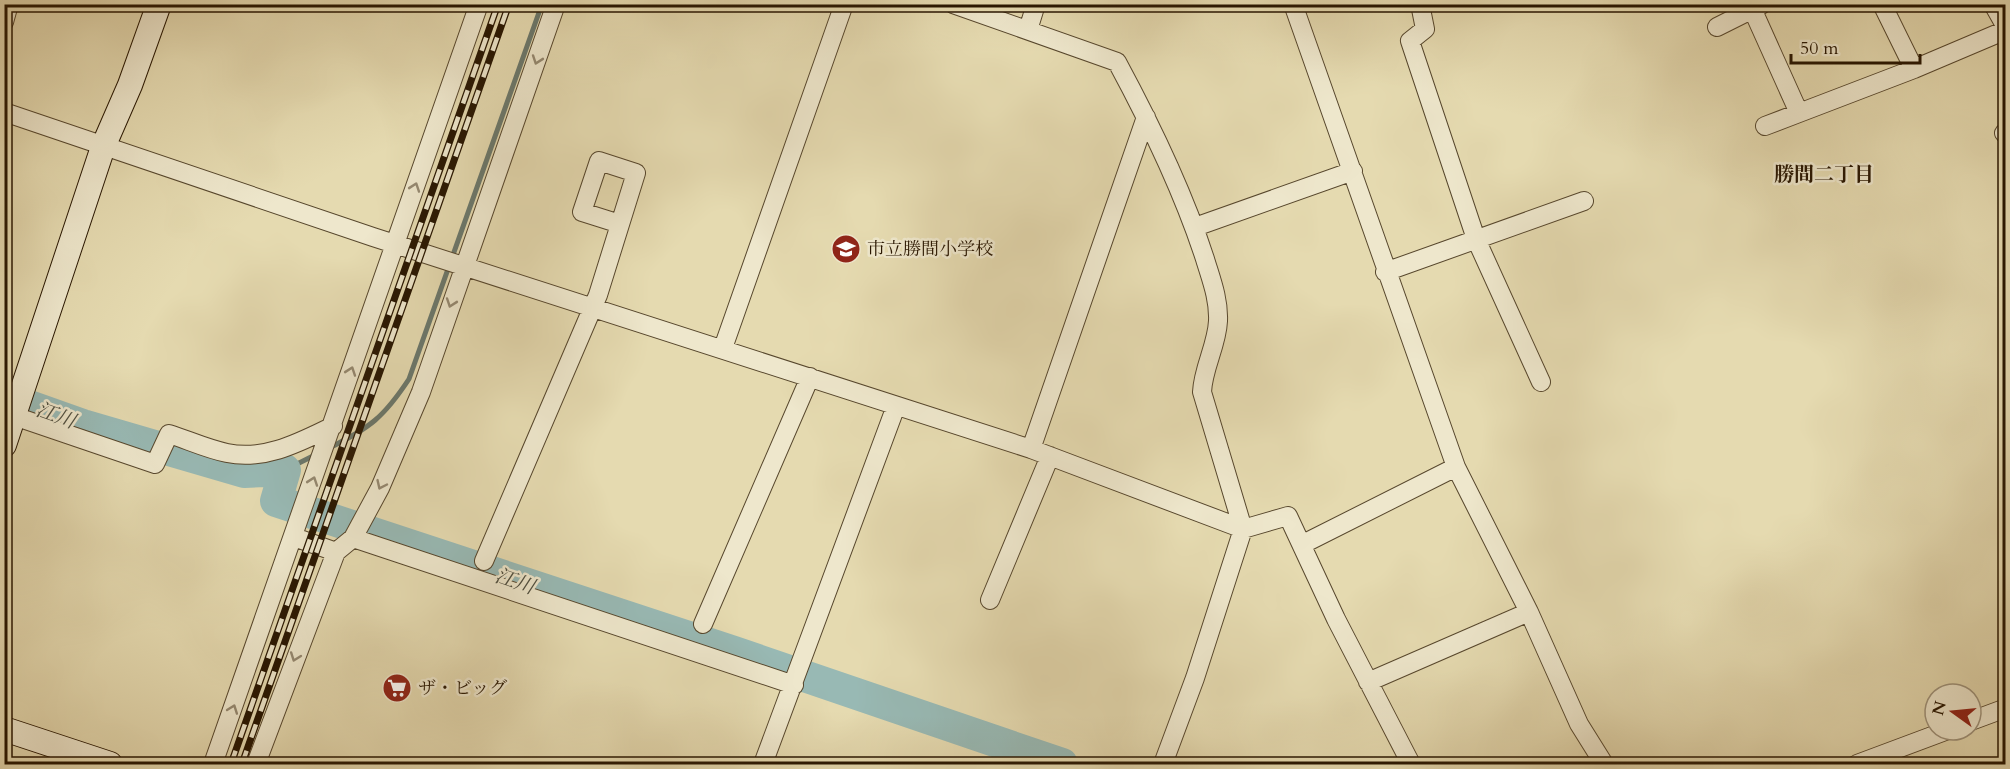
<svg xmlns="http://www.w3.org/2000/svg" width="2010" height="769" viewBox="0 0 2010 769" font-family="Cardo,'Noto Serif JP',serif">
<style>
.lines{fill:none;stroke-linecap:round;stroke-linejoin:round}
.stream{stroke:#6b786c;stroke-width:5}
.river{stroke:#98b9b4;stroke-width:32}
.street-casing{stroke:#57472d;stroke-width:20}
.secondary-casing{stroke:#281601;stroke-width:26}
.street{stroke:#eee7cc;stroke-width:18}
.secondary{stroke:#eee7cc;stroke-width:24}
.rail-casing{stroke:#281601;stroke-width:7}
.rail{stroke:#eee7cc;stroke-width:4.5;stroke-dasharray:14;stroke-linecap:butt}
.oneway{stroke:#958971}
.labels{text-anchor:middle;stroke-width:5;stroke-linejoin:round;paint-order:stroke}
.poi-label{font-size:18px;fill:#281601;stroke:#eee7cc;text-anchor:start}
.neighbourhood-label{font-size:20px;font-weight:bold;fill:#281601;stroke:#eee7cc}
.water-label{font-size:20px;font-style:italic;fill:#4f4f40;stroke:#eee7cc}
</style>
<rect width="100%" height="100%" fill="#e5dab0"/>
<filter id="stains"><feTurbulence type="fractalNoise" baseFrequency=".00333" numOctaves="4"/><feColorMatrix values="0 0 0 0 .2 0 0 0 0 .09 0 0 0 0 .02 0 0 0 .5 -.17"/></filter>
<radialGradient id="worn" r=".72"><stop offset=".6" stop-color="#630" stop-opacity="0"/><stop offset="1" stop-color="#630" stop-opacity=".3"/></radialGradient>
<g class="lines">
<path class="stream" d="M329,448C370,428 384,417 409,379L542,4
M285,470L315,455"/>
<path class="river" d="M4,397L83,425L244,472L285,470L276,501L734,652L1062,764"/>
<g class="street-casing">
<path id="street" d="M953,4L1117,62C1151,125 1183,191 1205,259C1211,279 1219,299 1218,321C1217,345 1203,368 1202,392L1243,529L1195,678L1163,764
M1293,4L1456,467L1529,612L1579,724L1604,764
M1420,4L1425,29L1410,41L1476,239L1541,382
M1750,4L1799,113L1765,126
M1993,4L2006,27
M4,22L9,4
M1717,27L1761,5
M1028,30L1036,4
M1914,69L2006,30
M4,112L373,237L1031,449L1243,529L1288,516L1336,619L1411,764
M1799,113L1914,69L1882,4
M2004,133L2006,132
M1195,227L1353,171
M1385,272L1584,201
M723,348L844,4
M14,416L155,464L169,434C188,440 207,449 227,453C265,461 300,442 333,426
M1031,449L1146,117
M294,537L336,552
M353,538L794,685
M1303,544L1456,467
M484,561L598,295L636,173L599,161L582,212L620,224
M990,600L1050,456
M703,624L810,377
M1368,682L1529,612
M1971,721L2006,708
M213,764L479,4
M256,764L336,552L353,538L380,488L421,392L556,4
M763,764L896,406
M1857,764L1948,730"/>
</g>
<g class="secondary-casing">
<path id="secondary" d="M4,445L103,147L130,85L159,4
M4,729L110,764"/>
</g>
<use href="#street" class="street"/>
<use href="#secondary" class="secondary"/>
<g class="rail-casing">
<path id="rail" d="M231,764L498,4
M242,764L509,4"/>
</g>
<use href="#rail" class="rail"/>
</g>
<defs><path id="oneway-chevron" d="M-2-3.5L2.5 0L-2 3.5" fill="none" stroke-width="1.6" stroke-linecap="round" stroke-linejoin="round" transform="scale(1.5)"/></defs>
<g class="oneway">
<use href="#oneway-chevron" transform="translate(537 60) rotate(109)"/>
<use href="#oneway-chevron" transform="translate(415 187) rotate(-71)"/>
<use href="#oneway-chevron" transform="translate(451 303) rotate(109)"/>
<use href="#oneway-chevron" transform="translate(351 371) rotate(-71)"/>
<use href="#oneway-chevron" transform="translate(313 481) rotate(-71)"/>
<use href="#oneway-chevron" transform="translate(381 485) rotate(115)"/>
<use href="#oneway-chevron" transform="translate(295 657) rotate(110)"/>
<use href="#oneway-chevron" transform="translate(233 709) rotate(-70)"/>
</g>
<defs>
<g id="school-disc" transform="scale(1.5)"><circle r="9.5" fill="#8f2418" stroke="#eee7cc"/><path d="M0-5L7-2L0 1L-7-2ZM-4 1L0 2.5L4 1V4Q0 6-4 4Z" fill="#fff"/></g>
<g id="supermarket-disc" transform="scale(1.5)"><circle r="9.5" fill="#8f2418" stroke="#eee7cc"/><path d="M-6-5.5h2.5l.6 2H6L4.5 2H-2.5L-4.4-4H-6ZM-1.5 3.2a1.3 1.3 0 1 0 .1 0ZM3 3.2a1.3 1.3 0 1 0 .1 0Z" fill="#fff"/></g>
</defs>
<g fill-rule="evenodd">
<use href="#school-disc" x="846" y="249"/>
<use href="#supermarket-disc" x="397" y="688"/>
</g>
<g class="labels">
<g class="poi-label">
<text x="867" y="255">市立勝間小学校</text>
<text x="418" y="694">ザ・ビッグ</text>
</g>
<g class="neighbourhood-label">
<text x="1824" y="181">勝間二丁目</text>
</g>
<g class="water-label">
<text transform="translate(56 415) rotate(20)" y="7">江川</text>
<text transform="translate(515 581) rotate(19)" y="7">江川</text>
</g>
</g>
<rect width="2010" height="769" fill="none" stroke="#e5dab0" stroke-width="24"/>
<rect x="6" y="6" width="1998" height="757" fill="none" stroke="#281601" stroke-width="3"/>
<rect x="12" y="12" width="1986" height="745" fill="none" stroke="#281601" stroke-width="1.5"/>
<g transform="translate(1953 712) rotate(285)"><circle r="28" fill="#eee7cc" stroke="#9f937b" stroke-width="1.5"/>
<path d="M0-4.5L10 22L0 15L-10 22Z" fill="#8f2418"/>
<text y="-9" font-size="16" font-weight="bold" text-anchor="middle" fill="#281601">N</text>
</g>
<path d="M1791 54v9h129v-9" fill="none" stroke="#281601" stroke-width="3"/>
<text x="1800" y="54" font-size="18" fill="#281601" stroke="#eee7cc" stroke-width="4.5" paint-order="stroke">50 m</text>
<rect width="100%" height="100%" filter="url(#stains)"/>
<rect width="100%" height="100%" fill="url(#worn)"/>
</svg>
